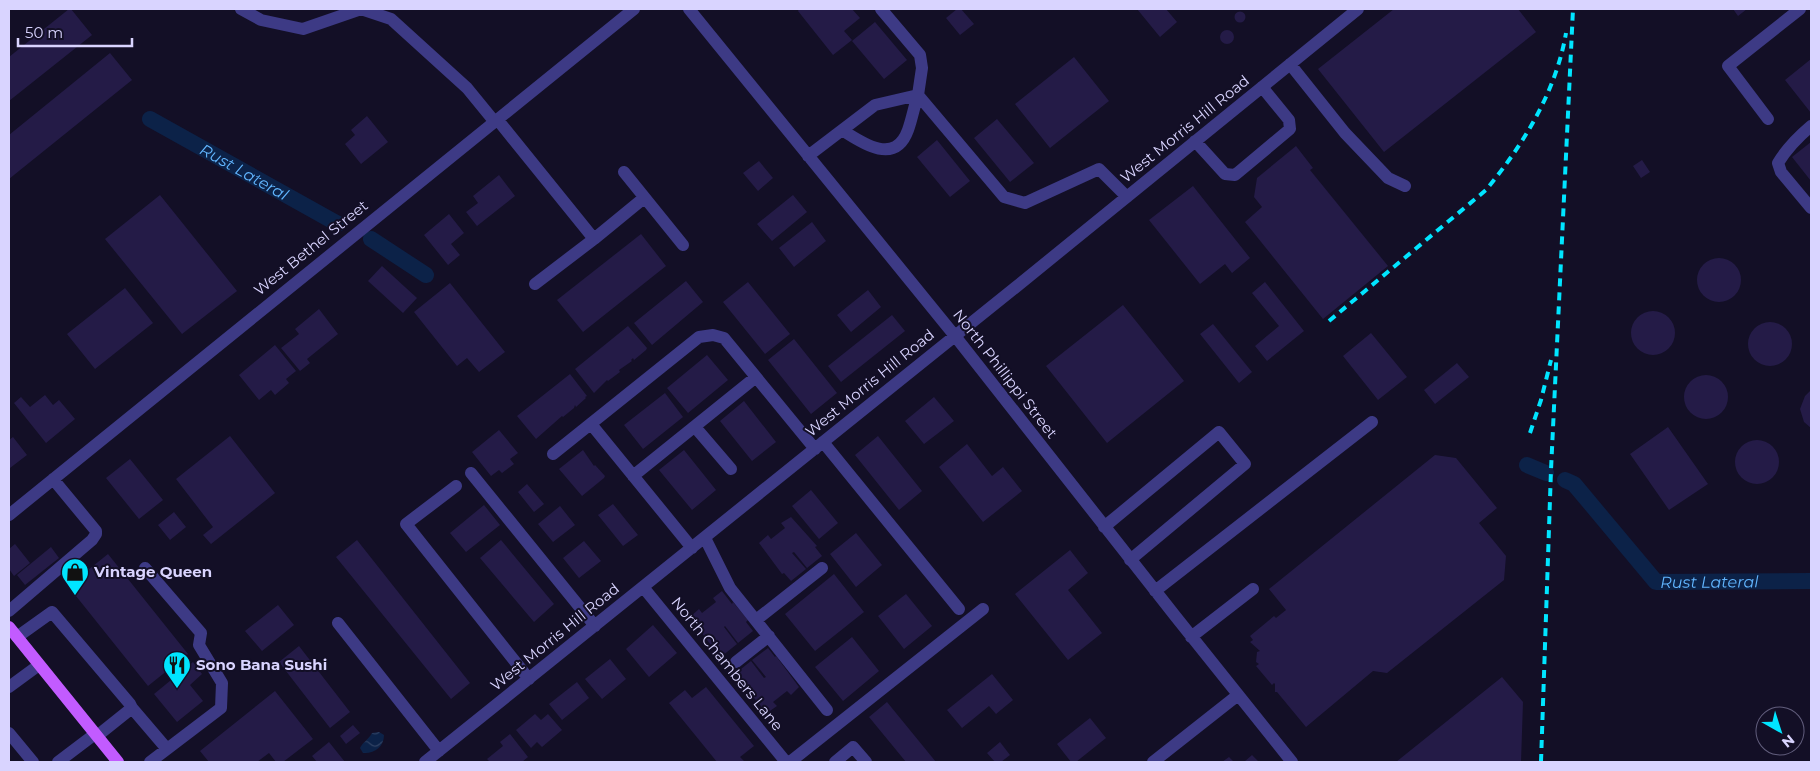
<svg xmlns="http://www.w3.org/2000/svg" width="1820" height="771" viewBox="0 0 1820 771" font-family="Montserrat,sans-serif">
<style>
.water{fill:url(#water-waves)}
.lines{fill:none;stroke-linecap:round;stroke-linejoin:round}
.canal{stroke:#0c2248;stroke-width:16}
.building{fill:#241b47}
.minor{stroke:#3d3a85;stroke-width:12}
.major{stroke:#c25bff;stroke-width:12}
.rail{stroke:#00e5ff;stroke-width:4;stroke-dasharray:8 6;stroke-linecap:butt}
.labels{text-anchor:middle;stroke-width:4;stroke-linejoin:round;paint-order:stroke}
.street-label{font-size:15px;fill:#d9d4ff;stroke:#130f26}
.poi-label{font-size:15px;font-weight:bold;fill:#d9d4ff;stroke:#130f26;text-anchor:start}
.water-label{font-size:16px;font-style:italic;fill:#62b6ff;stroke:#130f26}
</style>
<defs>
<pattern id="water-waves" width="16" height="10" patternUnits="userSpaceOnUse" patternTransform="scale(1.25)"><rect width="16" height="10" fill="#0c2248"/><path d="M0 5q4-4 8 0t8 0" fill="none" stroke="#2f4163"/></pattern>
</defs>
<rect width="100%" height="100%" fill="#130f26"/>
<path class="water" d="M379,732L384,735C384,747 374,754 363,753L360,748C363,742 368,740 372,733Z"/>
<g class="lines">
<g class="canal">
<path id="s1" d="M150,119L338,224"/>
<path d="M371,239L426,275"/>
<path d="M1527,465L1546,473"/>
<path id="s2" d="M1565,480L1574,484L1656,582L1811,581"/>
</g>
</g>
<path class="building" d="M69,9H71L92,35L9,101V57Z
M799,9H852L860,18L844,31L852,40L833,55L798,11Z
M957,9H961L974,24L960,35L946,18Z
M1137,9H1166L1177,22L1160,37Z
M1394,9H1518L1536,32L1384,152L1318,69Z
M1733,9H1747L1738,16Z
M1234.5 17a5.5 5.5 0 1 1 11 0a5.5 5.5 0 1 1-11 0Z
M875,22L907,60L884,79L852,41Z
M1220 37a7 7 0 1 1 14 0a7 7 0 1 1-14 0Z
M110,53L132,80L9,179V135Z
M1074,57L1109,101L1050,148L1015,104Z
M1811,59V113L1785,80Z
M367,116L388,142L361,164L345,144L355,135L351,130Z
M997,119L1034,163L1010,182L974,138Z
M937,140L970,181L950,197L917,157Z
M1811,142V181L1792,157Z
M1296,146L1313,168L1310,170L1388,266L1323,319L1245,222L1262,207L1254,197L1257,178Z
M1642,160L1650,172L1641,178L1633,166Z
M759,161L773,178L758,191L743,173Z
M499,175L515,196L477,226L466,212L478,203L473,196Z
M1193,186L1250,258L1232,273L1225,264L1200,284L1149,220Z
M160,195L237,291L182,334L105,239Z
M793,195L807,212L772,241L757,224Z
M449,214L464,233L451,244L460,255L448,265L424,235Z
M812,222L826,241L794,267L779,248Z
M641,234L666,266L583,332L557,300Z
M1697 280a22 22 0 1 1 44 0a22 22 0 1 1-44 0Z
M382,266L417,298L403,313L368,281Z
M686,281L703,302L652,345L634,323Z
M748,282L790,334L765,354L723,302Z
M1265,282L1304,331L1267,361L1255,346L1279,326L1252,293Z
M450,283L505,352L479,372L467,358L457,366L414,312Z
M125,288L153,323L95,369L67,334Z
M868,290L881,307L851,332L837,315Z
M1123,305L1184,381L1107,443L1046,366Z
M319,309L338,334L307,359L310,363L300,371L281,348L299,334L295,329Z
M1631 333a22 22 0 1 1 44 0a22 22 0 1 1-44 0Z
M892,315L905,331L841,382L828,366Z
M1748 344a22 22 0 1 1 44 0a22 22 0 1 1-44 0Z
M1213,324L1252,372L1239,383L1200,334Z
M628,326L647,348L646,350L634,360L633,358L631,360L632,361L619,370L620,372L608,381L607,380L594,393L575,369Z
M1371,333L1407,377L1378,400L1343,356Z
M794,339L837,393L811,414L768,360Z
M275,345L296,371L286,379L289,383L275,395L271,390L259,400L239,375Z
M707,355L728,380L688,413L667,388Z
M1457,363L1469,377L1435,404L1424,390Z
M570,374L587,396L585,397L586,398L576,407L575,405L574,408L563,417L562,416L536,439L517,416Z
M1684 397a22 22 0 1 1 44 0a22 22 0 1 1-44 0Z
M1811,390V428L1804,422L1800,409L1805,396Z
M665,393L683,417L643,449L624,425Z
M45,395L53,405L59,400L75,419L46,443L14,403L21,397L30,407Z
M934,397L954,421L924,444L905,421Z
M744,401L776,442L752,461L720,421Z
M1668,427L1708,484L1669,510L1630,454Z
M499,430L518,453L510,459L514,464L502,473L499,470L491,476L472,452Z
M230,436L275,493L211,544L203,535L213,527L176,479Z
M878,436L922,491L899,510L855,455Z
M13,437L27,455L10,468L9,440Z
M1735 462a22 22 0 1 1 44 0a22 22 0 1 1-44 0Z
M967,444L992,476L1003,467L1022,491L983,522L939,467Z
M583,450L594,466L595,465L605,476L604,478L582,496L559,469Z
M684,450L716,490L692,510L659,470Z
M1435,455L1456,458L1497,508L1479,523L1506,556L1504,580L1387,673L1373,671L1306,727L1277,692H1275V684L1274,683L1272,685L1256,666L1259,664L1256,662L1257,652L1260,651L1250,642L1253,640L1250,636L1274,616L1276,618L1286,610L1269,589Z
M130,459L163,500L139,519L106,478Z
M527,484L544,504L534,512L518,492Z
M811,490L838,523L819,539L792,506Z
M613,504L638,535L623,546L598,515Z
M484,505L500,525L466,552L450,533Z
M560,506L575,525L553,542L538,524Z
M174,512L186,527L170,540L158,525Z
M791,517L817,546L815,547L822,556L807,568L794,552L792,553L806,569L791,581L784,573L782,574L759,543L768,535L771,539L785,528L781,523Z
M856,533L882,565L856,587L830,554Z
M357,540L470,683L451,699L336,557Z
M501,540L554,604L534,622L480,558Z
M584,541L601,561L579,578L563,558Z
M15,544L30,563L14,576L9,569V549Z
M51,547L59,558L25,585L17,575Z
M1070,550L1088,573L1068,590L1102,633L1068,660L1015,594Z
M108,554L188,654L148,686L68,586Z
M834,574L864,612L815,651L785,614Z
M722,591L732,604L733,602L748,620L746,622L753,631L738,643L725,626L724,627L737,644L722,656L715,647L713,648L690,617L699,609L702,613L716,602L713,598Z
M906,594L932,626L904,649L878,616Z
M278,605L294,625L262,651L245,631Z
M653,625L677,653L649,677L626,649Z
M852,637L879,671L843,701L815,667Z
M299,646L350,712L330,728L279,662Z
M768,648L775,657L776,656L799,687L791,695L787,691L773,702L777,706L767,713L742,684L743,682L736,673L751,661L764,678L766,677L752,660Z
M610,659L626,679L602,699L585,679Z
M193,662L202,674L190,685L203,701L177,722L154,694Z
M992,674L1013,700L996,714L989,706L962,728L947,710Z
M1502,677L1523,702L1521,762H1396Z
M577,682L589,698L562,720L549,704Z
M706,687L754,746L740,757L745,762H717L669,703L685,690L692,698Z
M275,691L313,739L283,762H276L269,753L257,762H209L200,751Z
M887,702L936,762H906L869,717Z
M535,714L541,720L548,714L562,730L542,747L537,742L531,748L516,730Z
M1090,718L1106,738L1076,762H1071L1057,744Z
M353,725L360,733L346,744L340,736Z
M510,734L528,757L522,762H490L487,759L503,746L500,742Z
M329,742L345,762H317L312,756Z
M1000,742L1010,755L1001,762H995L987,753Z
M1252,755L1259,762H1244Z
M1229,757L1234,762H1222Z"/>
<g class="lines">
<path class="minor" d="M241,9L261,20L303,29L361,9L391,19L467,88L494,121
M689,9L955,336L1176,617L1292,762
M881,9L920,55L922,68L918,95L1004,197L1025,203L1099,169L1127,197
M1290,64L1345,133L1388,178L1405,186
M497,119L594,239L644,198
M1768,119L1728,66L1800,9
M1811,126C1798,137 1787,148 1778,163L1781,172L1811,208
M842,130C862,143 895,166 908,130C912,119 914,107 918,95
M1195,141L1225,174L1235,175L1290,129L1289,120L1262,87
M808,156L875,105L918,95
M624,172L683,245
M535,284L594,239
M591,424L692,548
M695,427L731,469
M823,442L959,609
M553,454L699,337L713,335L724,338L815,449
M471,473L595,626
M633,476L756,377
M456,486L406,524L529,679
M9,515L634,9
M1104,527L1219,432L1245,464L1130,560
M705,538L730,588L827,710
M145,568L201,633L199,645L222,683L221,708L150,762
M643,587L786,762
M1155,591L1372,422
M9,611L92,540L96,534V531L53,479
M756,620L822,568
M338,623L439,751
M17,637L52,612L130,704L132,708L97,736
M1191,637L1253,589
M736,662L769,636
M9,687L39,665
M132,708L167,749
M9,733L33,762
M58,762L95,734
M425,762L1016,287L1358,9
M790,762L983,609
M835,762L853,747L866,762
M1153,762L1238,695"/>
<path class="major" d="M9,627L118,762"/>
<path class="rail" d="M1329,321L1486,190C1523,145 1556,92 1566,33
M1530,433L1541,400L1551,360
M1541,762L1551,470L1573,9"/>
</g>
<defs>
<g id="shop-pin" transform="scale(1.4375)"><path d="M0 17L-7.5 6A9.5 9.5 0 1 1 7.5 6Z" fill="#00e5ff" stroke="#130f26"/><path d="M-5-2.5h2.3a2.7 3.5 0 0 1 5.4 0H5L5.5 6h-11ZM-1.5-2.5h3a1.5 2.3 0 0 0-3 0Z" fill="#111"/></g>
<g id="restaurant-pin" transform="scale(1.4375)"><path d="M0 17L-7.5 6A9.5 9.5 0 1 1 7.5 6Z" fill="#00e5ff" stroke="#130f26"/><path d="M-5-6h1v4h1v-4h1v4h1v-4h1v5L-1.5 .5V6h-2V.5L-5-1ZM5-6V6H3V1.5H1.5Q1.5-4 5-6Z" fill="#111"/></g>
</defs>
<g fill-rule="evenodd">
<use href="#shop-pin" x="75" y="572"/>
<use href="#restaurant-pin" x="177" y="665"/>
</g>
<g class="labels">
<g class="street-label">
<text transform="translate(1185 129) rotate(-39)" y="5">West Morris Hill Road</text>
<text transform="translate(311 248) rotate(-39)" y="5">West Bethel Street</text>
<text transform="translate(1005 374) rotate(52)" y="5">North Phillippi Street</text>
<text transform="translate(870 383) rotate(-39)" y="5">West Morris Hill Road</text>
<text transform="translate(555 637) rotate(-39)" y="5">West Morris Hill Road</text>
<text transform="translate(727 664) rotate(51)" y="5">North Chambers Lane</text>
</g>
<g class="poi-label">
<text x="94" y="577">Vintage Queen</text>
<text x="196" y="670">Sono Bana Sushi</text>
</g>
<g class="water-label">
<text dy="6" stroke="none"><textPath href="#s1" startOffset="108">Rust Lateral</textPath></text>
<text dy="6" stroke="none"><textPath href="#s2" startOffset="191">Rust Lateral</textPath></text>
</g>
</g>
<rect width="1820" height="771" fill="none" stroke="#d9d4ff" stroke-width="20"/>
<g transform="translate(1780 731) rotate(141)"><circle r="24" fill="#130f26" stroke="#625e7d"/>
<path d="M0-4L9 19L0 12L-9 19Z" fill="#00e5ff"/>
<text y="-8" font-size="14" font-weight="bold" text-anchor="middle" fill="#d9d4ff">N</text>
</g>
<path d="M18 38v8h114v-8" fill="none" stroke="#d9d4ff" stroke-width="2.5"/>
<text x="25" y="38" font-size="15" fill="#d9d4ff" stroke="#130f26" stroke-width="4" paint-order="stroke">50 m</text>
</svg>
